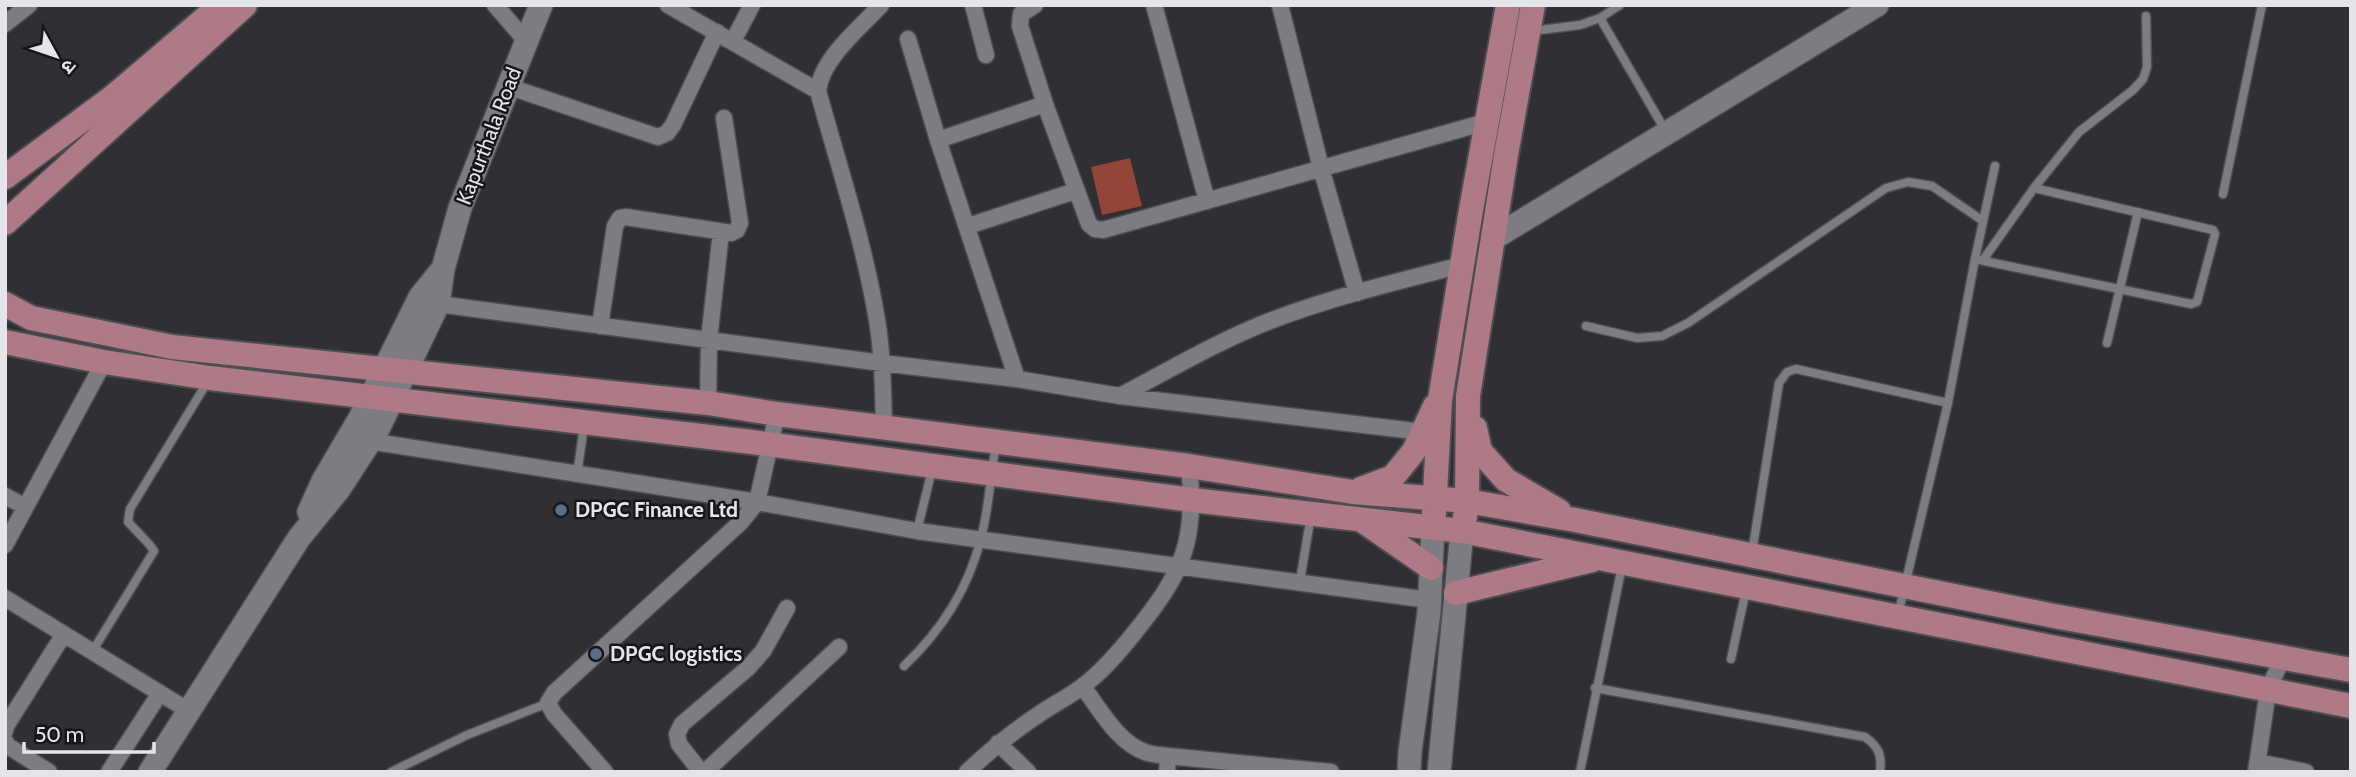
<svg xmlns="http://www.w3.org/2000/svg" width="2356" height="777" viewBox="0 0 2356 777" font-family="Cabin,'Noto Sans Devanagari',sans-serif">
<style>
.building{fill:#934538}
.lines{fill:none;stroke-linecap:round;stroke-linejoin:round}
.lane-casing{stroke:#4d4d51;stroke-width:11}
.street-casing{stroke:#4d4d51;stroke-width:19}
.secondary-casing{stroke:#4d4d51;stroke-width:26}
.primary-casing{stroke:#4d4d51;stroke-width:28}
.lane{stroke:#7c7c82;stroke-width:8}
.street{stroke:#7c7c82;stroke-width:16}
.secondary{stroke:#7c7c82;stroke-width:23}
.primary{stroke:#ad7a86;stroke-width:24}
.service-dot{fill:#5c6f8a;stroke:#17171a;stroke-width:2.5}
.labels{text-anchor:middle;stroke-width:5;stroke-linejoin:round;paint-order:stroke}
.street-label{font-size:21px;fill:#e5e5e9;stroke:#17171a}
.poi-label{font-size:21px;font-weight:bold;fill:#e5e5e9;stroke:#17171a;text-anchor:start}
</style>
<rect width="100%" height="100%" fill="#2f2f34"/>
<path class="building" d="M1130,158L1142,206L1102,215L1091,167Z"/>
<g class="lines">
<g class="lane-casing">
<path id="lane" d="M1600,18L1665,130
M1532,31L1580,25L1600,18L1620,5
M1995,166L1975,259L2191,304L2197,302L2215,234L2213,230L2034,188
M2223,194L2262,5
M1983,260L2034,188L2079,132L2133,90L2143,79L2147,67L2146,16
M1586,326L1637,338L1662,336L1688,323L1886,188L1908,182L1932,186L1983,221
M2107,343L2138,212
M577,475L584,426
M917,531L932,470
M1752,553L1779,383L1787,372L1796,369L1948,403
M1300,581L1311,515
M1898,615L1948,403L1975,259
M92,652L154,551L149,544L128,522L130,509L208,381
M1731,659L1746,590
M904,666C941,631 967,591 980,542C989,511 990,477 996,445
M1595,688L1865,737C1879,747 1882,755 1880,772
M391,772L467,735L548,703
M1580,772L1622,566"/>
</g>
<g class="street-casing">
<path id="street" d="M495,5L527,42
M668,5L818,91
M881,5C860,28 821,59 818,91C839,167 864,242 877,320C883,356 883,392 884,428
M973,5L986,55
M1035,5L1021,14L1020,26L1045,104L1089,224L1095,229L1103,230L1486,122
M1154,5L1207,201
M1280,5L1321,168L1357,293
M5,24L29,5
M908,39L938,140L1017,379
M733,41L752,5
M507,86L658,137L667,133L673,125L717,32
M938,140L1045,104
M968,226L1075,191
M438,304L882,363L1017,379L1120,396L1423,432
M600,326L615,226L620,218L626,217L731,233L737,230L740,223L724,118
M1120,396C1171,369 1222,339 1275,319C1336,296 1400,281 1462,265
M708,403L709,340L721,232
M369,441L757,502L917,531L1429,600
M5,496L24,506
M5,545L104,362
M5,598L189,711
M1083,687C1100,709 1117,742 1145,752C1152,755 1161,755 1168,756
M5,731L6,726L64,634
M5,741L8,746L49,772
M998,743L1028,772
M2258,762L2306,772
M109,772L160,693
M605,772L554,714L548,703L554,693L741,522L757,502L777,414
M701,772L679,744L677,734L682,724L748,668L763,651L787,608
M705,772L839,647
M967,772C989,751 1012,732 1038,715C1052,705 1069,697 1083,686C1103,671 1119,652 1135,632C1182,574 1197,542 1189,466
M1167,772L1168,756L1331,772
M2256,772L2268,690L2283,657"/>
</g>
<g class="secondary-casing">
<path id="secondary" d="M1494,238L1877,5
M309,512L323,481L360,418L420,297L442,270
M150,772L299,538L339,489L378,429L438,304L443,269L460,208L541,5
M1409,772L1410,752L1429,612L1433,528
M1439,772L1462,531"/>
</g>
<g class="primary-casing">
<path id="primary" d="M5,177L113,97L221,5
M5,223L245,5
M5,304L31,318L172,347L708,403L777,414L1189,466L1353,492L1467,501L1575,520L2054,616L2351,670
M5,342L104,362L210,378L752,442L1192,500L1462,531L2351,706
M1475,428L1480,451L1506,480L1559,511
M1361,489L1393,477L1414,451L1435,406
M1434,513L1440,400L1471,210L1508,5
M1465,517L1467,501L1468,396L1506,155L1533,5
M1363,521L1431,568
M1456,593L1592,560"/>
</g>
<use href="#lane" class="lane"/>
<use href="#street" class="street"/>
<use href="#secondary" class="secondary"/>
<use href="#primary" class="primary"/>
</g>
<g class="service-dot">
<circle cx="561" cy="510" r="7"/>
<circle cx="596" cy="654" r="7"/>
</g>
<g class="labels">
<g class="street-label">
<text transform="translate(489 136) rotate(-69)" y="7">Kapurthala Road</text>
</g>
<g class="poi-label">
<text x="575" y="517">DPGC Finance Ltd</text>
<text x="610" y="661">DPGC logistics</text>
</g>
</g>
<rect width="2356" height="777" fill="none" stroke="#e5e5e9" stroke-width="14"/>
<g transform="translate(56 56) rotate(130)" stroke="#17171a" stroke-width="5" paint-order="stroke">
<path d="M0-5L12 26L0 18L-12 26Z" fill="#e5e5e9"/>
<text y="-10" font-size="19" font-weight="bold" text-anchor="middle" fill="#e5e5e9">उ</text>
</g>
<path d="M24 742v10h130v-10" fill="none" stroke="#e5e5e9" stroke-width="3.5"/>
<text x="35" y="742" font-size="21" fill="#e5e5e9" stroke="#17171a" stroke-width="5" paint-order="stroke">50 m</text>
</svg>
